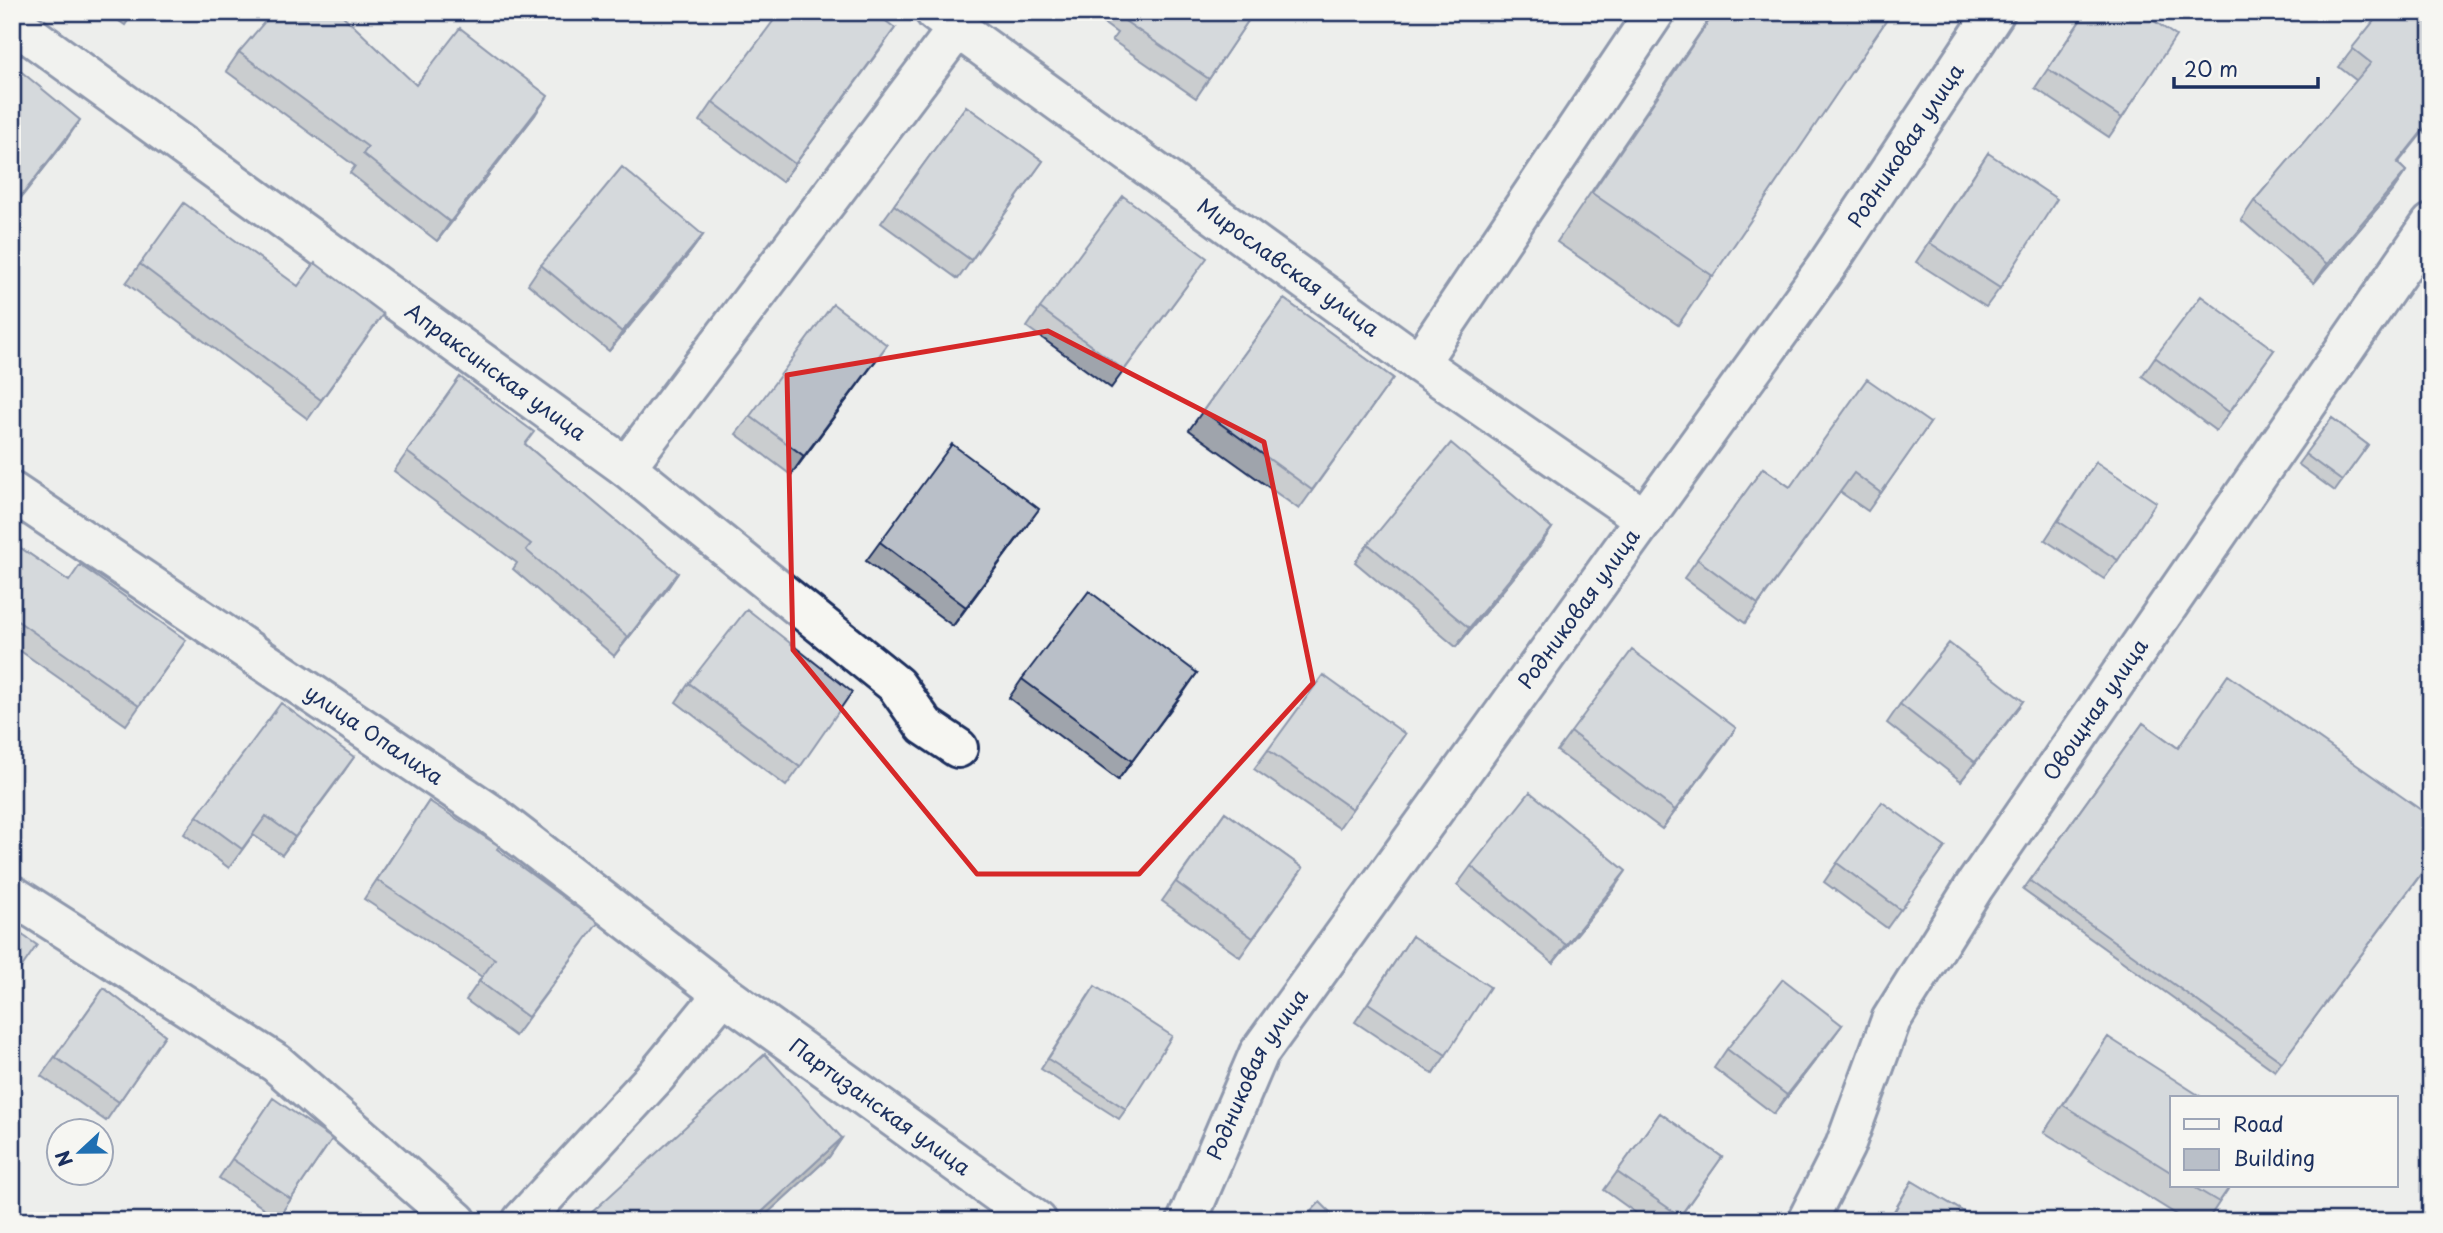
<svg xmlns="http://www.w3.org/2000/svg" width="2443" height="1233" viewBox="0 0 2443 1233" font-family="'Playpen Sans',sans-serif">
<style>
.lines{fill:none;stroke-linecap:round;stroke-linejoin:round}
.minor-casing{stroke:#1b2f5e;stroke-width:44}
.minor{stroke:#f6f6f2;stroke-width:38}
.wall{fill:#9fa4ac;stroke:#1b2f5e;stroke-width:2}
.shaded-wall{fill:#82868c;stroke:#1b2f5e;stroke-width:2}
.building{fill:#b9bfc8;stroke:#1b2f5e;stroke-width:2}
.marked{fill:none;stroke:#d62828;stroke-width:5;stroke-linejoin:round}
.labels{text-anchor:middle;stroke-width:7;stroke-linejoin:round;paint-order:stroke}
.street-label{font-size:21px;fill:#1b2f5e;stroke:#f6f6f2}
</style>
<rect width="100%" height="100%" fill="#edeeec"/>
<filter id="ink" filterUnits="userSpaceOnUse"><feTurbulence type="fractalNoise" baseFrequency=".0143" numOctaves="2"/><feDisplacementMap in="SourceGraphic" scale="14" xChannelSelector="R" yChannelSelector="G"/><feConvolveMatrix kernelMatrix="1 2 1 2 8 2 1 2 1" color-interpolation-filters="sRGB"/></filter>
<g filter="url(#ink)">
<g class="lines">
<g class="minor-casing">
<g id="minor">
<path id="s1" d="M935,12L1419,363L1645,519"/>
<path id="s2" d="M12,22L626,467L896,685L925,726L958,748"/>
<path d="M1419,363L1655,12"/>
<path d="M626,467L957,29"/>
<path id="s3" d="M12,492L488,812L723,994L1037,1221"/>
<path d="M12,895L276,1063L457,1221"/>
<path d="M522,1221L657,1075L723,994"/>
<path id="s4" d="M1187,1221L1259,1053L1826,267L1995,12"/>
<path id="s5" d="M1807,1221L1845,1146L1891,1020L1974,887L2431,224"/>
</g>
</g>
<use href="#minor" class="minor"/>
</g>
<path class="wall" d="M106,12H134L125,25Z
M630,12H643L638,19Z
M1088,12H1254L1196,98L1112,40L1117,33Z
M1714,12H1892L1678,325L1557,242Z
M2086,12L2122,118L2109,137L2035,88Z
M2381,12L2398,163L2406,171L2393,190L2314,283L2241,220L2254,201L2357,81L2339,67Z
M895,28L782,182L700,121L713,102Z
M239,52L416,85L535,115L437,241L350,173L355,166L226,71Z
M12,64L67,139L12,209Z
M966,106L1043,161L958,279L881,223Z
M1988,153L2000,288L1986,307L1916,262Z
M703,235L689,254L609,351L528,284L541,265Z
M140,264L298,286L383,314L308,419L126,283Z
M1193,277L1111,388L1027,327L1040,308Z
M1284,299L1393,378L1299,509L1189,430Z
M2274,350L2216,431L2142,376L2155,357Z
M874,363L791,475L736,434L750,416Z
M460,377L525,444L678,573L665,592L614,656L513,569L517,563L394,471Z
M2332,418L2368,445L2335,491L2298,464Z
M1930,423L1868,511L1840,492L1745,623L1684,578L1763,468L1790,487Z
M2096,462L2118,560L2104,579L2045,540Z
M1026,527L953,626L866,561L880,542Z
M1552,528L1539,547L1456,647L1355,562L1368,544Z
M12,542L69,581L186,640L126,725L12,645Z
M1197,673L1118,780L1009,698L1022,679Z
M689,683L800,767L786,786L676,702Z
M2023,701L2009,720L1961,781L1887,723L1900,704Z
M2143,723L2178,748L2431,861L2275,1071L2023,890Z
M1571,732L1723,747L1662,829L1557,751Z
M1405,734L1339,828L1254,769L1268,750Z
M354,757L282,855L253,835L229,868L184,834L197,816Z
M429,801L497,849L584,942L515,1036L466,1000L482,977L364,899Z
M1225,812L1303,868L1240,957L1162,901Z
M1945,847L1887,928L1824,882L1837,863Z
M1471,866L1613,890L1553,963L1457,885Z
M1412,936L1446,1055L1433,1074L1355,1022Z
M104,988L165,1035L106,1121L41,1076Z
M1088,996L1126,1109L1119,1119L1041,1069Z
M1842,1025L1828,1044L1774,1114L1714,1068L1727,1049Z
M2108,1037L2172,1098V1186H2230L2207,1221H2187L2044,1132Z
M273,1099L332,1139L278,1218L219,1178Z
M1660,1113L1722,1157L1677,1221H1647L1604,1190Z
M842,1138L829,1157L759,1221H585L590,1214Z
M1912,1181L1979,1221H1888Z"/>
<path class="shaded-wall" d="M895,28L882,47L782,182L795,164Z
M548,96L535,115L437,241L450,222Z
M80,120L67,139L12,209L22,195Z
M2431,120V122L2384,181L2397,163Z
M2406,171L2393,190L2314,283L2327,264Z
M703,235L689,254L609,351L622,332Z
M887,345L874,363L791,475L804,456Z
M1039,509L1026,527L953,626L966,607Z
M1552,528L1539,547L1456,647L1469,628Z
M678,573L665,592L614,656L628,637Z
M1197,673L1184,692L1118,780L1132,761Z
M2023,701L2009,720L1961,781L1975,762Z
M1736,728L1723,747L1662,829L1675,810Z
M354,757L341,776L282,855L295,837Z
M1626,871L1613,890L1553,963L1566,945Z
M1842,1025L1828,1044L1774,1114L1787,1095Z
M842,1138L829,1157L759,1221H752Z"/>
<path class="building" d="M273,12H339L416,85L460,28L548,96L450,222L363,154L368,147L239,52Z
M780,12H874L895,28L795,164L713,102Z
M1127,12H1254L1209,79L1125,21L1130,14Z
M1715,12H1892L1713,276L1592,193Z
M2086,12H2141L2176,36L2122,118L2048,69Z
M2381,12H2431V120L2397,163L2406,171L2327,264L2254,201L2371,63L2352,48Z
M12,64L80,120L22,195L12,187Z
M966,106L1043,161L971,260L894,205Z
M1988,153L2057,199L2000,288L1930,243Z
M622,167L703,235L622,332L541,265Z
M1123,196L1207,258L1124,370L1040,308Z
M184,203L298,286L315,263L383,314L321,400L140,264Z
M2201,296L2274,350L2229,412L2155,357Z
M1284,299L1393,378L1312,490L1203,411Z
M833,304L887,345L804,456L750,416Z
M460,377L534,432L525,444L678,573L628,637L526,550L531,544L407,452Z
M1867,379L1930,423L1881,493L1854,473L1758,604L1697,559L1763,468L1790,487Z
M2332,418L2368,445L2342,481L2305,454Z
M1451,443L1552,528L1469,628L1368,544Z
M952,444L1039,509L966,607L880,542Z
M2096,462L2156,502L2118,560L2058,521Z
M12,542L69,581L80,565L186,640L139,706L12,617Z
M1089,591L1197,673L1132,761L1022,679Z
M747,609L852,692L800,767L689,683Z
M1949,643L2023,701L1975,762L1900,704Z
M1632,650L1736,728L1675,810L1571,732Z
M1323,675L1405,734L1352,809L1268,750Z
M2228,675L2431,817V860L2282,1062L2030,881L2143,723L2178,748Z
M281,703L354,757L295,837L266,816L242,849L197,816Z
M1530,792L1626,871L1566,945L1471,866Z
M429,801L499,846L497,849L598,923L528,1017L479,981L495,959L377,880Z
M1882,802L1945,847L1901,910L1837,863Z
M1225,812L1303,868L1253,938L1176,882Z
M12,928L37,945L12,981Z
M1412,936L1490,987L1446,1055L1368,1003Z
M1783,979L1842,1025L1787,1095L1727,1049Z
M1095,986L1172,1036L1126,1109L1048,1059Z
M104,988L165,1035L119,1102L55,1057Z
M2108,1037L2203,1098H2172V1173L2063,1105Z
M765,1054L842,1138L752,1221H597L590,1214Z
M273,1098L332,1139L291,1199L232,1159Z
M1660,1113L1722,1157L1680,1216L1617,1172Z
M1912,1181L1979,1221H1889Z
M2192,1186H2230L2219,1202Z
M1320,1202L1339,1221H1302Z"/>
</g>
<path d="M0 0H2443V1233H0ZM1048,331L1264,442L1313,683L1139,874H977L793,650L787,375Z" fill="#edeeec" fill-opacity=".55" fill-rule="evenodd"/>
<path class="marked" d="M1048,331L1264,442L1313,683L1139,874H977L793,650L787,375Z"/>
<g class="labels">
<g class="street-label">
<text dy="7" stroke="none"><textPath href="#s4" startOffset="1297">Родниковая улица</textPath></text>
<text dy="7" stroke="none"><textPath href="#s1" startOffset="436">Мирославская улица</textPath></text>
<text dy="7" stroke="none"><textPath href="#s2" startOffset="597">Апраксинская улица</textPath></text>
<text dy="7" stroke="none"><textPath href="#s4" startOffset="730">Родниковая улица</textPath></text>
<text dy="7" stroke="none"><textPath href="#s5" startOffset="590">Овощная улица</textPath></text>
<text dy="7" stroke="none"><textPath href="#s3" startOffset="436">улица Опалиха</textPath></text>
<text dy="7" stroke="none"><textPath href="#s4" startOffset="163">Родниковая улица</textPath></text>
<text dy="7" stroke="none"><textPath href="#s3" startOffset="1064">Партизанская улица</textPath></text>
</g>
</g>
<rect width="2443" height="1233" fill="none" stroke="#f6f6f2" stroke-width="42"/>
<rect x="21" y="21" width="2401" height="1191" fill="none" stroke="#1b2f5e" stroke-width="2.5" filter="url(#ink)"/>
<rect x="2170" y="1096" width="228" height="91" fill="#f6f6f2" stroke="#9ea6b7" stroke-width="2"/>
<rect x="2184" y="1119" width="35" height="10" fill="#f6f6f2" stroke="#9ea6b7" stroke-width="2"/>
<text x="2233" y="1132" font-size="21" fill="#1b2f5e">Road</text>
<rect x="2184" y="1149" width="35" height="21" fill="#b9bfc8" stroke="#9ea6b7" stroke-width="2"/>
<text x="2233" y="1166" font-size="21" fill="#1b2f5e">Building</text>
<g transform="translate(80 1152) rotate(248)"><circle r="33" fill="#f6f6f2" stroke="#9ea6b7" stroke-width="2"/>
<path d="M0-5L12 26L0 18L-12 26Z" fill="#1f6fb2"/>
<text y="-10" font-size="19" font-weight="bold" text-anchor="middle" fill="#1b2f5e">N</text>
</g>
<path d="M2174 77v10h144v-10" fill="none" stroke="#1b2f5e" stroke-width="3.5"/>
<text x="2184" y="77" font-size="21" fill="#1b2f5e" stroke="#f6f6f2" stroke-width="5" paint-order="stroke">20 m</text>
</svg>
